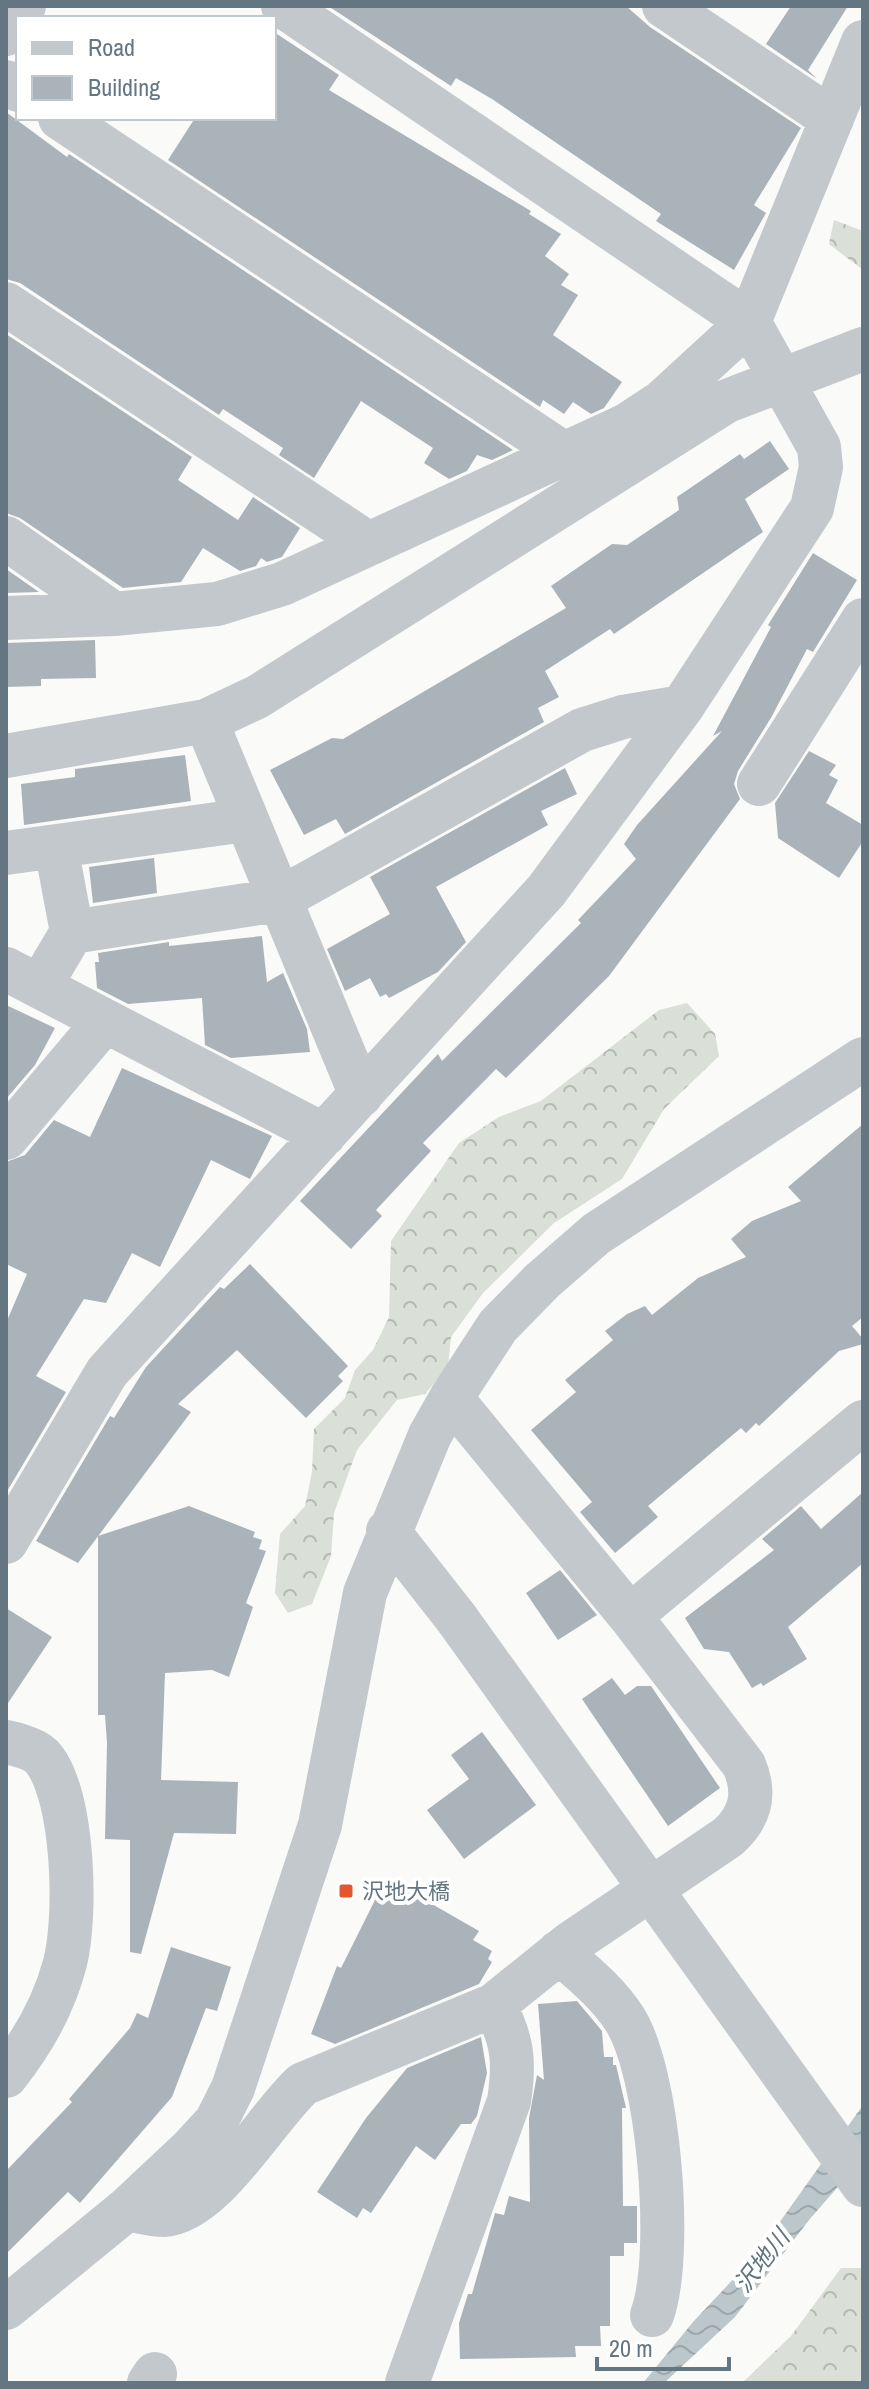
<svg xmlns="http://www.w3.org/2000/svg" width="869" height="2389" viewBox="0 0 869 2389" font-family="'Archivo Narrow','Noto Sans JP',sans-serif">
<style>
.forest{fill:url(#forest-crowns)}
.water{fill:url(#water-waves)}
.building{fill:#aab3b9}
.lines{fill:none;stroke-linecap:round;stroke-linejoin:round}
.minor{stroke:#c3c8cc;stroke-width:44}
.minor-bridge{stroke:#c3c8cc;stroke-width:44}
.poi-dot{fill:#e4572e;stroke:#fff;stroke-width:3}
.labels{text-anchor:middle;stroke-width:8;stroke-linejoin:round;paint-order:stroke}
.poi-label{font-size:22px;fill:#657683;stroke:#fff;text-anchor:start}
.water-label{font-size:24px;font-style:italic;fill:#60757c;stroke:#fff}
</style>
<defs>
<pattern id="forest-crowns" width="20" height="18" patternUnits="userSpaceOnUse" patternTransform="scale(2)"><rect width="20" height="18" fill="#dadfd7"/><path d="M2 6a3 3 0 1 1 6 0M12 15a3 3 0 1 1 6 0" fill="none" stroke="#b4b9b4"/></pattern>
<pattern id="water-waves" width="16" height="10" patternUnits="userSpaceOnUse" patternTransform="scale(2)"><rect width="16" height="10" fill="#bbc7cb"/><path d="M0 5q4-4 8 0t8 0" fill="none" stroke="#9ca6aa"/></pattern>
</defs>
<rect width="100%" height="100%" fill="#fafaf8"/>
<path class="forest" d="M834,220L863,231V270L829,244Z
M687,1003L715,1034L719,1056L664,1109L622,1179L554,1223L483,1293L451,1337L448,1367L425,1394L397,1400L357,1450L334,1513L331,1556L312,1604L288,1613L275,1593L280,1534L305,1506L312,1472L314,1429L345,1398L355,1370L373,1350L389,1317L391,1241L459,1143L499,1117L541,1101L659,1010Z
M841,2268H863V2383H742L791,2336Z"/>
<path class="water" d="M863,2105V2158L809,2220L735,2317L664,2383H643L693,2322L757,2254Z"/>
<path class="building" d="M328,6H626L650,27L801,128L754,205L766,213L734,270L656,221L661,214L492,99L456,78L451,86Z
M791,6H848L808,70L817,79L766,44Z
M274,32L339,75L329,90L531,211L529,214L561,234L545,256L569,274L561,285L578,295L553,335L622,382L604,408L591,414L573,402L564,414L543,400L540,407L168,160L195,118H274Z
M6,112L67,157L69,154L513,450L492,460L477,455L467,471L449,479L424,463L433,448L361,401L314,478L279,455L283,448L223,409L219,415L20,283L6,279Z
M6,334L192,457L178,480L238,520L253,497L300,528L282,557L267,562L261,558L256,566L240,571L203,548L181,582L123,588L20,518L6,513Z
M770,441L789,469L745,499L763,532L614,634L610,629L545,671L559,697L538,708L544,722L345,834L336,819L304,835L270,770L332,738L343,739L566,608L551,586L612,544L627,545L679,510L677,497L740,454L744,459Z
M813,553L857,580L813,652L807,649L772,716L738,771L734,784L740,799L609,976L506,1078L496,1069L423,1143L431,1151L376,1210L382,1216L351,1249L300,1201L438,1054L442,1061L581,923L578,920L636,859L624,844L637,825L722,731L713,736L771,627L768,625Z
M6,569L39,592L6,593Z
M95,640L96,678L41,679V686L6,687V643Z
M809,751L836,765L829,775L838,780L826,803L863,825V841L839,878L778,838L775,803Z
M185,755L191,801L24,825L21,784L75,777V769Z
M565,768L577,794L541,811L548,825L436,887L466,942L438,972L389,998L386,994L380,997L370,978L345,991L327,949L390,914L370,877Z
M154,858L157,893L93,903L89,867Z
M262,936L267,982L283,973L307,1029L310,1052L231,1058L205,1045L202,998L128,1004L97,988L95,962H99L98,953L169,942V946Z
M6,1005L55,1028L35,1065L6,1099Z
M122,1068L272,1136L250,1179L211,1160L160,1267L132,1253L106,1303L84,1299L36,1376L66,1392L6,1493V1323L27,1274L6,1264V1162L25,1155L54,1120L90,1137Z
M863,1124V1317L852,1326L863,1339V1344L839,1351L759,1426L756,1423L746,1433L741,1428L648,1506L658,1517L615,1553L580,1512L592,1502L531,1430L576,1392L565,1380L613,1340L605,1331L627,1314L645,1306L652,1315L698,1278L746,1257L731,1239L752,1221L801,1201L788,1187Z
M250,1264L348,1366L338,1376L343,1381L306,1418L237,1350L178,1404L191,1412L78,1563L36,1541L110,1416L114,1418L146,1367L220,1287L224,1289Z
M863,1492V1563L788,1627L807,1659L763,1686L761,1683L752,1688L729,1652L704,1649L685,1618L774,1550L762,1539L801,1506L821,1529Z
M189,1506L255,1532L253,1537L262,1540L259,1549L266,1551L246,1603L253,1607L229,1677L212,1670L165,1673L161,1780L238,1782L236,1834L174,1833L141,1954L130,1952V1840L105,1839L107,1743L105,1715H98V1536Z
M560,1570L597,1615L558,1640L526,1593Z
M6,1608L52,1637L6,1706Z
M612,1678L625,1695L637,1686H651L720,1788L668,1826L582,1699Z
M482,1732L536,1805L464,1859L427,1810L469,1779L451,1755Z
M383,1884L401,1893L404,1888L479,1931L473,1940L492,1951L488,1959L492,1962L479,1984L335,2044L311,2034L337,1966L341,1968Z
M171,1947L231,1967L217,2011L206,2008L172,2097L80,2203L68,2192L6,2254V2171L72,2102L69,2099L130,2028L137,2013L148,2018Z
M577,2001L602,2031L604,2057H613V2065H616L626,2108H622L623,2206H637V2243H624V2256H610V2326H600L601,2346H575L576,2357L460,2359L459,2323L468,2294H472L495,2213L504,2215L509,2196L530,2202L529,2118L537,2075L544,2080L538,2004Z
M481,2037L487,2073L477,2116L471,2124H461L435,2160L416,2146L371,2213L363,2208L357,2218L317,2192L366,2118L407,2068Z"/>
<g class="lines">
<path class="minor" d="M664,6L832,119
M6,34L24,6
M6,82L18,90
M60,118L566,455
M6,304L369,544
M6,538L114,614
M6,618L114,614L217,604L282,584L627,425L662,402L749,322L863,42
M206,721L361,1095
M6,756L206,721L257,697L727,401L863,349
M759,784L863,620
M56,847L72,932
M6,853L246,820
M6,969L324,1135
M40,986L72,932L278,900L582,730L623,717L682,707
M6,1138L104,1022
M451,1398L630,1616L744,1765C756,1793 751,1816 728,1837L571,1943L494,2005
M388,1531L457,1619
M6,1542L107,1372L546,891L682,707L812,508L821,467L819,447L749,322L283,6
M630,1616L863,1422
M6,1742C17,1744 38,1750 44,1759C74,1799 77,1915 65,1963C54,2005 33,2042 6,2076
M559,1952C582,1972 607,1992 624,2018C659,2071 674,2255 652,2315
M127,2209C138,2211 152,2215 164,2215C214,2212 267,2116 303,2084L494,2005C513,2040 515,2062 509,2101L407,2383
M6,2308L127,2209L191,2149L216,2122L233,2088L320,1825L365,1593L430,1435L451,1398L498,1326L542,1281L596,1234L863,1059
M149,2383L155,2374"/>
<path class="minor-bridge" d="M457,1619L863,2185"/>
</g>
<rect class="poi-dot" x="338" y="1883" width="16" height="16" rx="4"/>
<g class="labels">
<g class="poi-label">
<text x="362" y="1899">沢地大橋</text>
</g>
<g class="water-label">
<text transform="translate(762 2261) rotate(-52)" y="8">沢地川</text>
</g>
</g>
<rect width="869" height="2389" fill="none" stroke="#657683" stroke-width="16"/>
<rect x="16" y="16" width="260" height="104" fill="#ffffff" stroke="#c1c8cd" stroke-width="2"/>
<rect x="32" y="42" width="40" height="12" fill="#c3c8cc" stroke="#c1c8cd" stroke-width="2"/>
<text x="88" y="56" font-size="24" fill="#657683">Road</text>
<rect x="32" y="76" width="40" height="24" fill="#aab3b9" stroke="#c1c8cd" stroke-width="2"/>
<text x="88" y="96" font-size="24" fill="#657683">Building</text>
<path d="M597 2357v12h132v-12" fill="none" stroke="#657683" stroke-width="4"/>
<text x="609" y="2357" font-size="24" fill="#657683" stroke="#ffffff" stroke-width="6" paint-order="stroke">20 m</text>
</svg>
